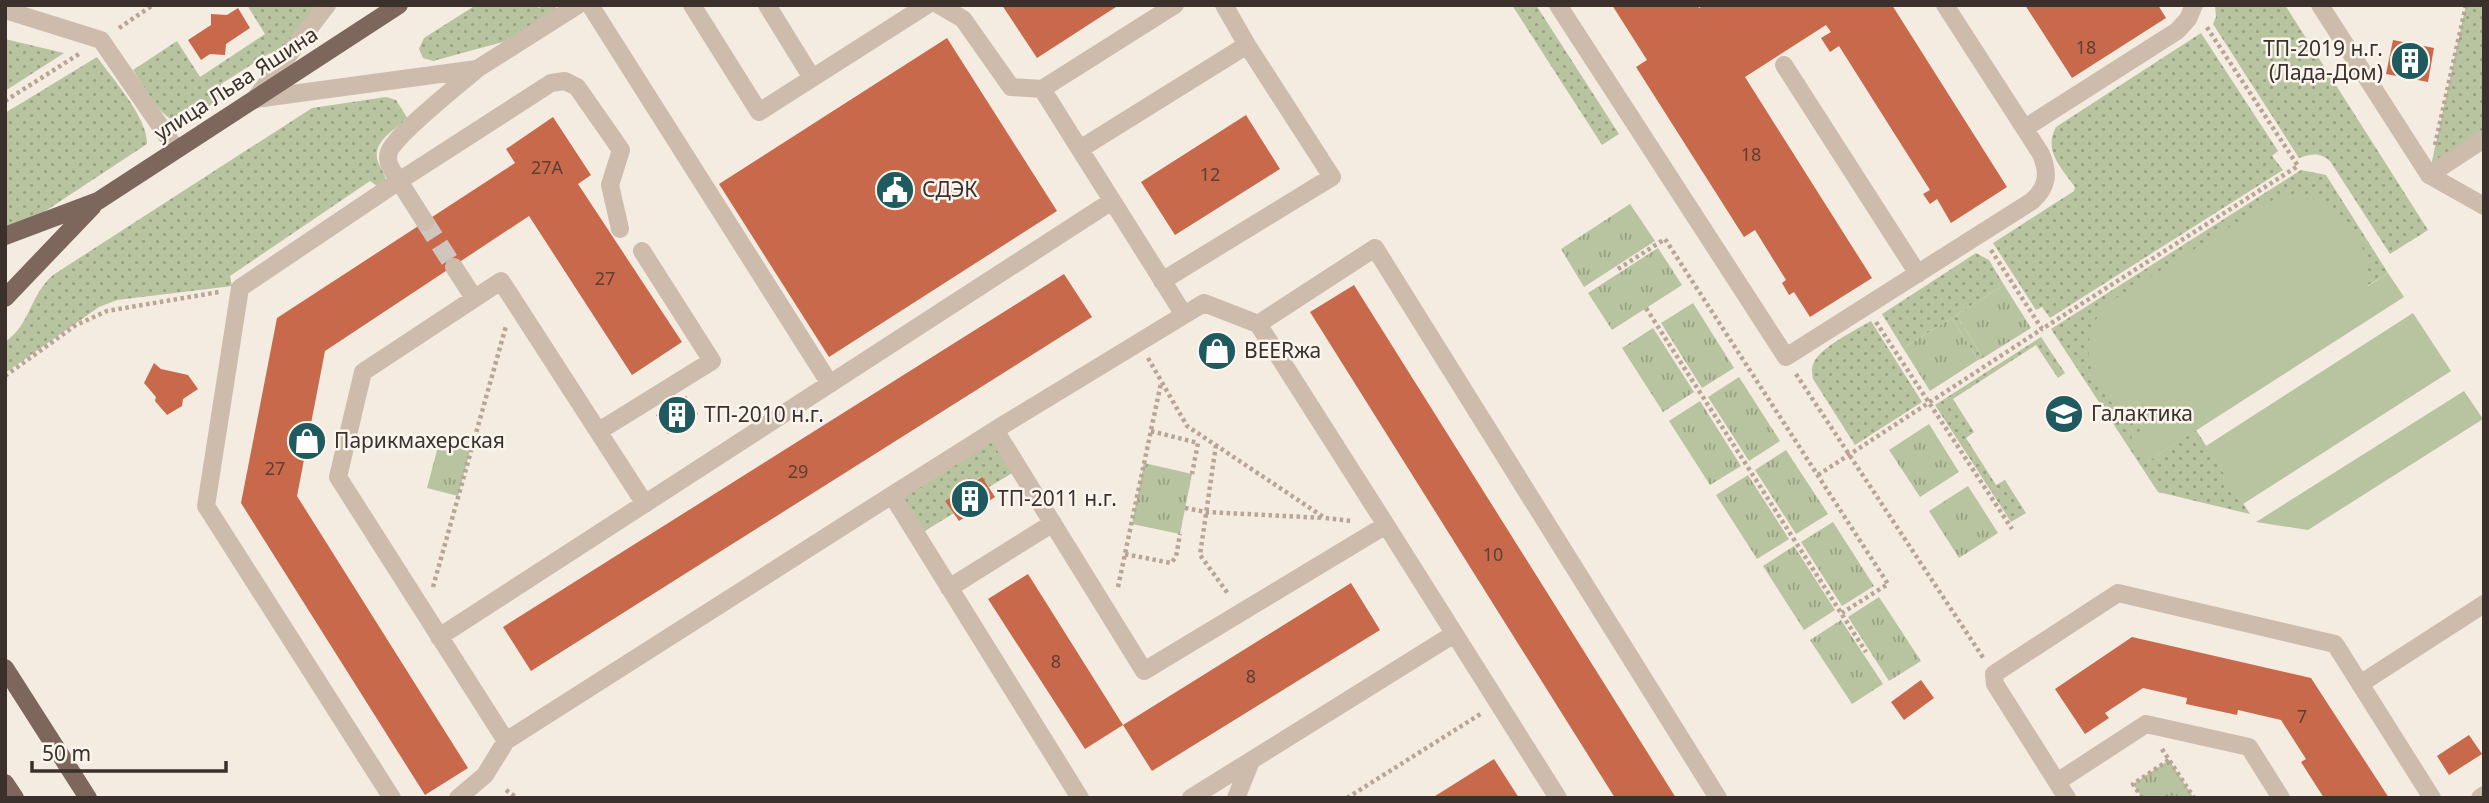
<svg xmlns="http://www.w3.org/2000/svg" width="2489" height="803" viewBox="0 0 2489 803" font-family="'Noto Sans',sans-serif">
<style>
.grass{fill:url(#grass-dots)}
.park{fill:url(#park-tufts)}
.garden{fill:#b8c4a0}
.building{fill:#c8694b}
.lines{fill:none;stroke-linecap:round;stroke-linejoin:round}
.minor-tunnel{stroke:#cfc6bd;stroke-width:18;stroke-dasharray:18 9;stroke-linecap:butt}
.path{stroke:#b9a596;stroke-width:4.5;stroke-dasharray:3.5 3.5;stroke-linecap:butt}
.minor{stroke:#cdbbac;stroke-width:18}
.major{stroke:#7d675c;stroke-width:18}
.labels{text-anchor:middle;stroke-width:5;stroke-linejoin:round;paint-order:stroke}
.number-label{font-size:18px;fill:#5e3e33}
.poi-label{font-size:21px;fill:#3b302b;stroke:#fbf5ee;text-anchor:start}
.street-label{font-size:21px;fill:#3b302b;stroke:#fbf5ee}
</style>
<defs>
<pattern id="grass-dots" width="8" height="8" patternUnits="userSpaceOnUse" patternTransform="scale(1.75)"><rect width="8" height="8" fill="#b8c4a0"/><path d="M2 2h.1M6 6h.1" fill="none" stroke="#97a083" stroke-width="1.8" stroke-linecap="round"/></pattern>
<pattern id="park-tufts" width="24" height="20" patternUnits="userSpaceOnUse" patternTransform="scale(1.75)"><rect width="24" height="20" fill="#b8c4a0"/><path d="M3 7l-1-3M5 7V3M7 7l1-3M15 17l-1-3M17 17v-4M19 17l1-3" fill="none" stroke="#97a083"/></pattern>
</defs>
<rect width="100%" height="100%" fill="#f4ebe1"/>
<path class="grass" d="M247,5H318L280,56L270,53L221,84L218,100C207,107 196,117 185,121C165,129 143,84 133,70L177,41L200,77L265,34Z
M476,5H536L539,8L543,5H554L557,9L528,35L433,61L423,58L419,49L424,38Z
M1512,5H1536L1619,134L1602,145Z
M2215,5H2285L2428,230L2390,254L2330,161C2319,152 2312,154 2299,158L2213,24L2216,17Z
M2466,5H2484V139L2429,175Z
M2201,33L2278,151L2272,156L2283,170L2050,318L2042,307L2036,310L1993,243L2074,191L2075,187C2061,167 2043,151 2056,127Z
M5,39L64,53L5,91Z
M97,57C112,78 148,118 147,144L21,227L5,233V113Z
M386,97L396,100L408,119C395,129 371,142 378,162C381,169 385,175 387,183L381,189L370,181L230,276L232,286L117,300L99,307L5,373V342C31,324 29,296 53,275L312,108Z
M2301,170L2326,175L2388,273L2367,286L2096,380C2109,402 2123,417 2147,427V462L2196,430L2250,514L2158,492L2051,329Z
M1976,253L1989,260L2004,285L1956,315L1983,358L1978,360L1952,318L1903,348L1882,314Z
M1871,321L1922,402L1855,445L1813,379C1812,373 1811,368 1814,362C1821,347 1856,330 1871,321Z
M2041,337L2065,373L2058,378L2036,345L1953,399L1974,432L1966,438L1996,485L2005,480L2026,513L2011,522L1935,405Z
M995,430L1019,469L989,487L981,477L946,501L954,513L917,536L892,495Z"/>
<path class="park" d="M1630,204L1655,241L1584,287L1561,249Z
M1658,248L1682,285L1612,330L1588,293Z
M2004,285L2031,328L1983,358L1956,315Z
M1693,303L1734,368L1702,388L1661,323Z
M1952,318L1978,360L1930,391L1903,348Z
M1653,328L1694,392L1663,412L1622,348Z
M1739,377L1780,441L1749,461L1708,397Z
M1700,401L1741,466L1710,485L1669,421Z
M1929,424L1959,472L1920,497L1889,450Z
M439,443L470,451L458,496L427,488Z
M1786,450L1828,514L1796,534L1755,470Z
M1144,463L1192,474L1180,534L1132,524Z
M1748,475L1789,539L1757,559L1716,495Z
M1968,486L1998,533L1959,558L1929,511Z
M1833,522L1874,586L1842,606L1801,542Z
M1794,546L1835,610L1804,630L1763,566Z
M1879,597L1921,661L1889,681L1848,617Z
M1841,620L1883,684L1852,704L1810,640Z
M2169,760L2194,798H2142L2133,784Z"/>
<path class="garden" d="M2300,194C2343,203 2371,242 2368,286L2388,273L2404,297L2147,462L2131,437L2146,427C2097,405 2067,349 2107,304L2269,202L2284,195Z
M2413,313L2451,371L2243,504L2206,446Z
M2464,391L2483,419L2308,530L2256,522Z"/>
<path class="building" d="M1002,5H1119L1037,58Z
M1612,5H1698L1699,8L1704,5H1892L2007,187L1951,223L1937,199L1930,204L1923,194L1930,190L1839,46L1830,52L1821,38L1831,32L1826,25L1745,77L1872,278L1810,317L1794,292L1789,295L1782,283L1786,280L1755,230L1744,237L1636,67L1647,60Z
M2025,5H2158L2166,18L2072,78Z
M238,8L250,28L226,44L225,55L210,54L201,60L188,40L211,25V14L227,15Z
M947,38L1057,211L829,357L719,184Z
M2393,40L2434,48L2428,82L2386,74Z
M1246,115L1280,169L1175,235L1141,182Z
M553,117L591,175L578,184L682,342L632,375L529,216L325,351L297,496L468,768L425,795L241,503L277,318L515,163L506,149Z
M1064,274L1092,317L531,671L503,627Z
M1354,285L1676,798H1615L1310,312Z
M1217,335L1232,356L1216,368L1201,347Z
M154,363L161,369L188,375L198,389L183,399L182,406L167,415L155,401L156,397L144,383Z
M686,396L698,414L668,434L656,415Z
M982,477L995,497L959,521L945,501Z
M1028,574L1123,725L1351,583L1380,630L1152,771L1123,725L1085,749L988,599Z
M2132,637L2311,678L2389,798H2324L2301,762L2306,759L2281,720L2238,710L2237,715L2186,704L2187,698L2143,688L2105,713L2109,718L2085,734L2055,689Z
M1921,680L1934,698L1904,720L1891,702Z
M2469,735L2482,754L2449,775L2437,756Z
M1494,759L1519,798H1432Z"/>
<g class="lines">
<path class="minor-tunnel" d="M425,222L454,267"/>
<path class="path" d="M119,28L153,5
M5,101L79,54
M2435,145L2466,5
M1991,250L2042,329L2298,166L2206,26
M1618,269L1665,239L1888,584L1842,613
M1646,308L1866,652
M1876,322L2012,529
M1148,358L1187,426L1325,518L1352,521
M1796,374L1984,659
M5,376L76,325L107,311L219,292
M1151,431L1198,443L1192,474
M1216,445L1200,555L1229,595
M1818,475L2042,329
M1185,508L1206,512L1324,518
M1125,554L1171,563L1176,557L1180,534
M433,587L506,326
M1118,587L1161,383
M2162,749L2194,798
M506,790L517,798
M1347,798L1482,713
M2142,798L2133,784L2169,760"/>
<path class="minor" d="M590,5L830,384
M692,5L759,112L927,5
M767,5L812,78
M939,5L963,19L1011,87L1042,89
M1175,5L1042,89L1184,315L995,430L1144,671L1386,525L1258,324L1204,303L1184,315
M1224,5L1247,45
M1558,5L1786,357L2032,201C2048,187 2049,173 2041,154L1945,5
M2320,5L2429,175L2484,206
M5,10L101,40L176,149
M1784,65L1918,274
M477,69C459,85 396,134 389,152C385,163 394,173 399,181L551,83L565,81L577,87L621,150L610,185L620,229
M257,96L327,5
M255,99L477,69L578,5
M2025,128L2177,31L2188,19L2194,5
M1080,149L1247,45L1332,177L1162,281
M2429,175L2484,139
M454,267L474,298
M1258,324L1375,248L1718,798
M995,430L892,495L1080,798
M599,431L712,361L642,251
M1386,525L1558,798
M949,588L1053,523
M439,637L1112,201
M2360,684L2484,604
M506,741L338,477L363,372L501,281L645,504
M2057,782L2146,724L2249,747L2281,798
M392,798L206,506L240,288L399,181L425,222
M458,798L485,775L506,741L892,495
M1191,798L1454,634
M1236,798L1251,761
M2067,798L1995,684L1994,674L2118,593L2335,644L2432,798
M2480,798L2484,795"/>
<path class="major" d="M5,236L98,201L399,5
M5,298L93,206
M5,668L88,798
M5,783L15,798"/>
</g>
<defs>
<g id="building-disc" transform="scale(2.0125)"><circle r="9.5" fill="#1f5a5e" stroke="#fbf5ee"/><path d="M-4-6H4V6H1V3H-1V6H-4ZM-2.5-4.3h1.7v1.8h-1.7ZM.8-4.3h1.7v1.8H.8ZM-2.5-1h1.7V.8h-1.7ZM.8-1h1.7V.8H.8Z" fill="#fff"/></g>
<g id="civic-disc" transform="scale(2.0125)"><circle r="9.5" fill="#1f5a5e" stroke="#fbf5ee"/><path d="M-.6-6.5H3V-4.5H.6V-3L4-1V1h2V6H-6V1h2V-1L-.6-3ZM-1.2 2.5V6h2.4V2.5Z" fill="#fff"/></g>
<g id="shop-disc" transform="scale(2.0125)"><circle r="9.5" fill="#1f5a5e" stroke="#fbf5ee"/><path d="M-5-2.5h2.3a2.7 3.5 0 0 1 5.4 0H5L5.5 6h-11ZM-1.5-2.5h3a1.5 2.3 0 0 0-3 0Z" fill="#fff"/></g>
<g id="school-disc" transform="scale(2.0125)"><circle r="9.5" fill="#1f5a5e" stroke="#fbf5ee"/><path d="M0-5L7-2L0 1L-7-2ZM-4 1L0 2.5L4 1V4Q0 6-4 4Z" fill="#fff"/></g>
</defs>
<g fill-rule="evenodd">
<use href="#building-disc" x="2410" y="61"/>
<use href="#civic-disc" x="895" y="190"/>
<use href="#shop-disc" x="1217" y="351"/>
<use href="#school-disc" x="2064" y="414"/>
<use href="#building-disc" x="677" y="415"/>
<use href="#shop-disc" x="307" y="441"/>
<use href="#building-disc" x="970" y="499"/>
</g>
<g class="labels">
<g class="number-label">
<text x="2086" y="54">18</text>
<text x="1751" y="161">18</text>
<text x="547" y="174">27А</text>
<text x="1210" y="181">12</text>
<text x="605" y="285">27</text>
<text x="275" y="475">27</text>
<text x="798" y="478">29</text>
<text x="1493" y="561">10</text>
<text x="1056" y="668">8</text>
<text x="1251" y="683">8</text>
<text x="2302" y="723">7</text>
</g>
<g class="poi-label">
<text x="2383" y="56" text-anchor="end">ТП-2019 н.г.<tspan x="2383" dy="24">(Лада-Дом)</tspan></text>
<text x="922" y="197">СДЭК</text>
<text x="1244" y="358">BEERжа</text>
<text x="2091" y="421">Галактика</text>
<text x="704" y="422">ТП-2010 н.г.</text>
<text x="334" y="448">Парикмахерская</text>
<text x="997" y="506">ТП-2011 н.г.</text>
</g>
<g class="street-label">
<text transform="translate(236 84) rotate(-33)" y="7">улица Льва Яшина</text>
</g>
</g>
<rect width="2489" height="803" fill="none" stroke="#3b302b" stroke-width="14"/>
<path d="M32 761v10h194v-10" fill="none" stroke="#3b302b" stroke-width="3.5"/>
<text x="42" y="761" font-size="21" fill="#3b302b" stroke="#fbf5ee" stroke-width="5" paint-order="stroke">50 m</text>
</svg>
